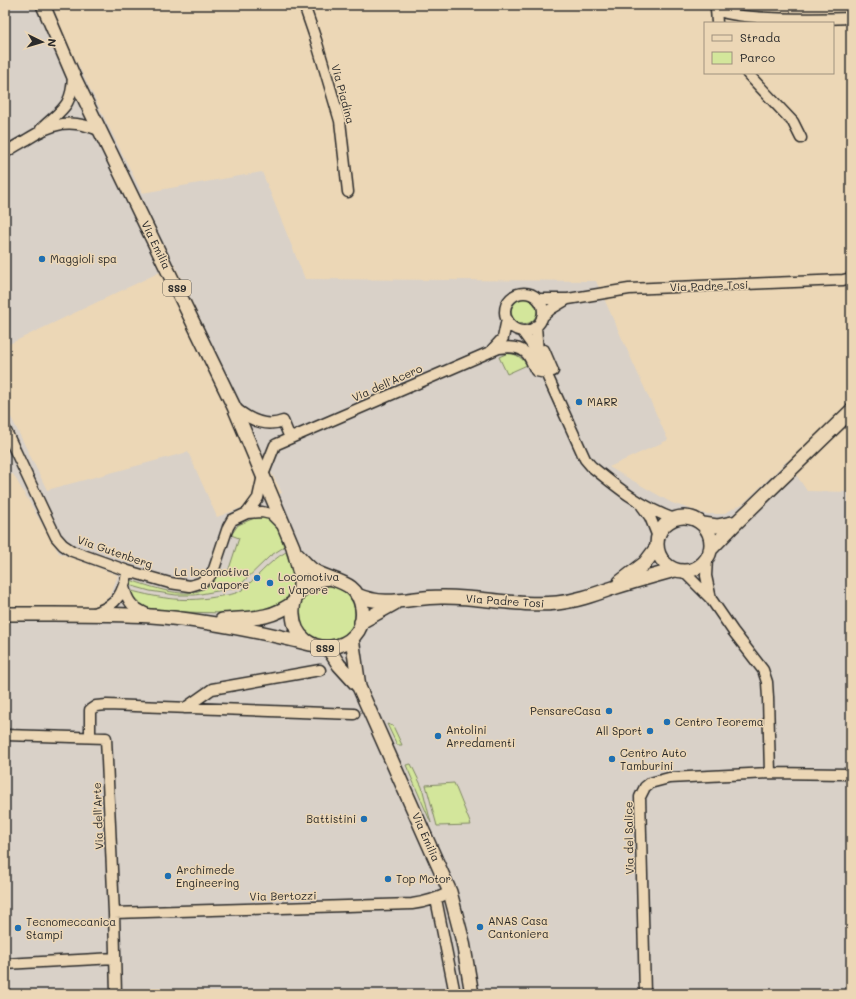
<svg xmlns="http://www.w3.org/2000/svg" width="856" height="999" viewBox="0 0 856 999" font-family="Mali,sans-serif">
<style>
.built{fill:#d9d1c8}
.green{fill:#d3e69b;stroke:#7f8863}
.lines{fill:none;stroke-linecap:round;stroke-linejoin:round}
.minor-casing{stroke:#2b2b2b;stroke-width:13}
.major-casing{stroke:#2b2b2b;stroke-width:16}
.minor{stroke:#ecd7b6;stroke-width:10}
.major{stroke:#ecd7b6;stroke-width:13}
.poi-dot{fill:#1f6fb2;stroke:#ecd7b6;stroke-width:1.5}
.labels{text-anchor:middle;stroke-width:3;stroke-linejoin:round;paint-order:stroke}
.shield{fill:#ecd7b6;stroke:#655f55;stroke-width:1}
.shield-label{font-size:10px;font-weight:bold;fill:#2b2b2b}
.street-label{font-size:11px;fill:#2b2b2b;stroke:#ecd7b6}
.poi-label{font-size:11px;fill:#2b2b2b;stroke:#ecd7b6;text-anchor:start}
</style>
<rect width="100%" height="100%" fill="#ecd7b6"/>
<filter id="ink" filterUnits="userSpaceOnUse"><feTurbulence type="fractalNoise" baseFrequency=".025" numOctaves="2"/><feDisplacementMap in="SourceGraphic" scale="8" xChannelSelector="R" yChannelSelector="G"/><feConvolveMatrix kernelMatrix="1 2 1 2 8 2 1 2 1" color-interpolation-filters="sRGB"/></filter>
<g filter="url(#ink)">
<path class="built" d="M5,5H52L66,41L142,193L262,172L305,279L596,281L668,440L609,467L672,503L705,514H723L744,503L787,461L807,491L851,492V994H5V608H96L110,596L118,575L59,553L13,474L5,477V405L47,490L188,452L217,517L282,493L271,472L175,265L5,346Z"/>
<path class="green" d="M511 311a13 13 0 1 1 26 0a13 13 0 1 1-26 0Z
M508,353C517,354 522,358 527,365L507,374L499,357Z
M259,516C278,520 279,531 284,547L270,556L238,587L234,588L195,595H176L150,591L129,585L130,580C150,586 182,599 201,590C210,587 216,578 221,570L228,572L239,538L231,535L238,525Z
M286,552L295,577V585L286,602L259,614L185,612L136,607L128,590C163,599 185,603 221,596C228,595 236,594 242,590C257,578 268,562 286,552Z
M299 614a28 28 0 1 1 56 0a28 28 0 1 1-56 0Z
M387,724L393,726L402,745H397Z
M411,764L422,787L431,823L406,765Z
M454,783L471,825L437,826L426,785Z"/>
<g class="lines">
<g class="minor-casing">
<path id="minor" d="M304,5L316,40L340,121L348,192
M717,5L716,9L717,23
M716,9C732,21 827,19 851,18
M747,73L793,122L801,138
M41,129C62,109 72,107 73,76
M5,153C11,148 19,144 26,140C54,122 71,118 101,131
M505 312a19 19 0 1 1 38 0a19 19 0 1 1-38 0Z
M539,299H568L629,289L843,280L851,278
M542,317L551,309L566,300
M536,326L538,353
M522,331L538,353L546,373L585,459L591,466C618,488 641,507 674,519
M492,350L503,338L507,319
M544,350L553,371
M234,407C248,419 265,428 283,421L290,438
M5,429L44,512L56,537L63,545L72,551L128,571L170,583L190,586L200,583L209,577L214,569L228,527L232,520L247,513L262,512L271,514L281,524
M642,506L650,517L658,537
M247,513L258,498L263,475L275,445L277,444L499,348C508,347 520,346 527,354C531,359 533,366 536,371L546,373
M707,559L706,576L711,599
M684,572L711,599L733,631L763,670L767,682L768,698L770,773
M124,587C128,603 132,607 147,614
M96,612C118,605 123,592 128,571
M185,708L212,689L320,670
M5,735L106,738L114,913L116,994
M90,737V710L96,706L107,705L354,714
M436,899L455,994
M114,913L412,904C427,902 437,899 450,892
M5,964L115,958
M645,994L640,797L645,787L650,783L669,778L770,773L846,774L851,777"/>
</g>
<g class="major-casing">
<path id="major" d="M43,5L73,75L234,407L293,547L300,574V591
M657 544a27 27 0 1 1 54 0a27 27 0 1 1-54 0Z
M703,524L717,526L737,522
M710,550L737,522L851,411
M294,552C301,558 307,566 314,571C333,582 358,580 362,608C369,655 295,663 293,614C291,591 310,580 330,578
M620,582L645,563L657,547
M357,595C387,608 411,597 441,597C480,596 519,607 557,603C576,601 593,595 610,589C632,582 653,576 675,570
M5,614C54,614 103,613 151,616C205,620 258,631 310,644
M222,620C251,618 271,620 294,602
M361,622L395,603
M352,638L359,687L450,892L463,942L472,994
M328,648L339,665L359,687"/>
</g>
<use href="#minor" class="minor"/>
<use href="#major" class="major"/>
</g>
</g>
<g class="poi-dot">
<circle cx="42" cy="259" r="4"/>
<circle cx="579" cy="402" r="4"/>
<circle cx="257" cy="578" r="4"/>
<circle cx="270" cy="583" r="4"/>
<circle cx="609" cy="711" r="4"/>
<circle cx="667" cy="722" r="4"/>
<circle cx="650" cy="731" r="4"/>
<circle cx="438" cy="736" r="4"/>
<circle cx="612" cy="759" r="4"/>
<circle cx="364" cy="819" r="4"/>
<circle cx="168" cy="876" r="4"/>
<circle cx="388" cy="879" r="4"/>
<circle cx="480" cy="927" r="4"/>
<circle cx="18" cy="928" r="4"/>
</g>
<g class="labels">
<g class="shield">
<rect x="163" y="280" width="28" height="16" rx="3"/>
<rect x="311" y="640" width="28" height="16" rx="3"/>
</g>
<g class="shield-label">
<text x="177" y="292">SS9</text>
<text x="325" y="652">SS9</text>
</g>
<g class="street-label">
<text transform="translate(343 94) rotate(75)" y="4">Via Piadina</text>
<text transform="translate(156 245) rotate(64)" y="4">Via Emilia</text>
<text transform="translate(709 286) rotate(-2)" y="4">Via Padre Tosi</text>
<text transform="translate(387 383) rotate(-24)" y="4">Via dell'Acero</text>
<text transform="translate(115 552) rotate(19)" y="4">Via Gutenberg</text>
<text transform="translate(505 601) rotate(4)" y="4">Via Padre Tosi</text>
<text transform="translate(98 816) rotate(-92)" y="4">Via dell'Arte</text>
<text transform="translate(426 837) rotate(66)" y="4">Via Emilia</text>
<text transform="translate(629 838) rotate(-91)" y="4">Via del Salice</text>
<text transform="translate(283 896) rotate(-1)" y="4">Via Bertozzi</text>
</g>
<g class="poi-label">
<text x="50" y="263">Maggioli spa</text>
<text x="587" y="406">MARR</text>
<text x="249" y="576" text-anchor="end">La locomotiva<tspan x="249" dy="13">a vapore</tspan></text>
<text x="278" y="581">Locomotiva<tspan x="278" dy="13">a Vapore</tspan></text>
<text x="601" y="715" text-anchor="end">PensareCasa</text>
<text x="675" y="726">Centro Teorema</text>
<text x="446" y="734">Antolini<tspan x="446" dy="13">Arredamenti</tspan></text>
<text x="642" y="735" text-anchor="end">All Sport</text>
<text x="620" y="757">Centro Auto<tspan x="620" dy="13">Tamburini</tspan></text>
<text x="356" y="823" text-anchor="end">Battistini</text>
<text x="176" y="874">Archimede<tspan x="176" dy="13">Engineering</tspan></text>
<text x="396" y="883">Top Motor</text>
<text x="488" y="925">ANAS Casa<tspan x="488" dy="13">Cantoniera</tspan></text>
<text x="26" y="926">Tecnomeccanica<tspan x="26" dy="13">Stampi</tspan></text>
</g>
</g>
<rect width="856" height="999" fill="none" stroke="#ecd7b6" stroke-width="20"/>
<rect x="10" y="10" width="836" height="979" fill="none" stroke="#2b2b2b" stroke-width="1.5" filter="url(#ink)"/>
<rect x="704" y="22" width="130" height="52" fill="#ecd7b6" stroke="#9f927e"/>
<rect x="712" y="35" width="20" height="6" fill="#ecd7b6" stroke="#9f927e"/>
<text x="740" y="42" font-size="12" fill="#2b2b2b">Strada</text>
<rect x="712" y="52" width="20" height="12" fill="#d3e69b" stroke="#9f927e"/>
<text x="740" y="62" font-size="12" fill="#2b2b2b">Parco</text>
<g transform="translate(42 42) rotate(95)" stroke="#ecd7b6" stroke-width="3" paint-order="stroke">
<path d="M0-3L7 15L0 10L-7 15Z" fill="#2b2b2b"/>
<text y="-6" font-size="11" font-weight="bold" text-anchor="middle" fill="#2b2b2b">N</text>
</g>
</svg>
